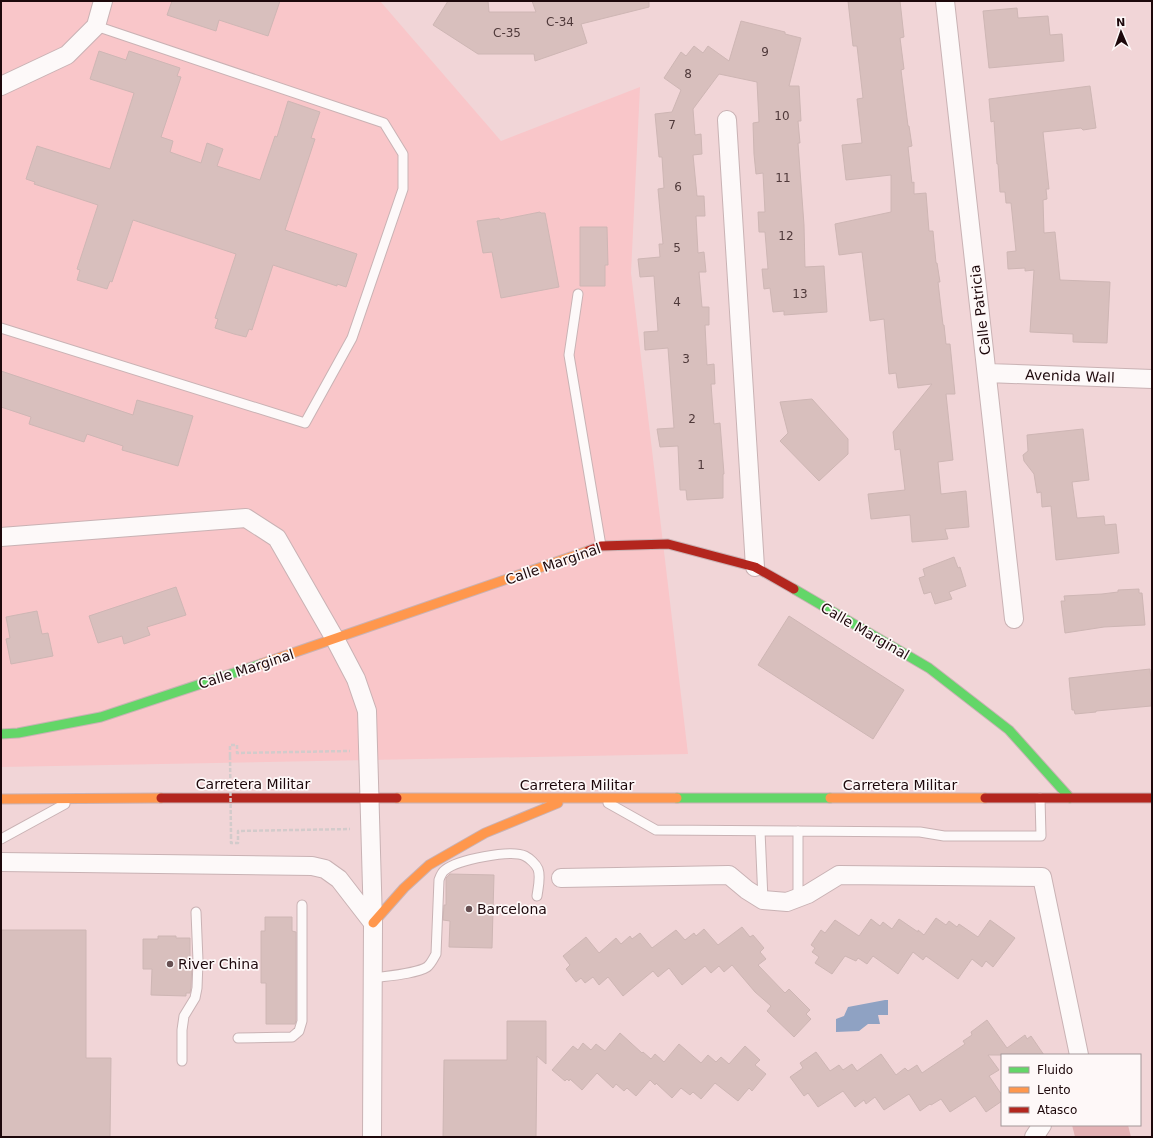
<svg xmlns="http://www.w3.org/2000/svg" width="1153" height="1138" viewBox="0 0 1153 1138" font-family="'DejaVu Sans',sans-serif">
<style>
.built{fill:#f9c6c9}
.green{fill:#e3b1b4}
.water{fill:#8fa2c3}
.building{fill:#d8bfbd;stroke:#ceb6b4}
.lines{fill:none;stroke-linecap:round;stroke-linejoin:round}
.lane-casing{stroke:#c9b2b4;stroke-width:11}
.street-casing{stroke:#c9b2b4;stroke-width:20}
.fast-casing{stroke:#c9b2b4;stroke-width:11}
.slow-casing{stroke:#c9b2b4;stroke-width:11}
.jam-casing{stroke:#c9b2b4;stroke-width:11}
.path{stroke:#d3cbcb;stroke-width:2.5;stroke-dasharray:4 2;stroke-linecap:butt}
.lane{stroke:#fdf9f9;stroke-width:9}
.street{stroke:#fdf9f9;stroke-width:18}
.fast{stroke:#63d668;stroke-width:9}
.slow{stroke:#ff974d;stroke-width:9}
.jam{stroke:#b3261e;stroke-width:9}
.path-bridge{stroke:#d3cbcb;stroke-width:2.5;stroke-dasharray:4 2;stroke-linecap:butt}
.poi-dot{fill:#675052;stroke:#fef8f8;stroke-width:1.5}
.labels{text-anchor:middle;stroke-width:3.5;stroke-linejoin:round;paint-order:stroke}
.number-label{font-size:12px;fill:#4f393a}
.street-label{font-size:14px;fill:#1d080b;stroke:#fef8f8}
.poi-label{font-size:14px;fill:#1d080b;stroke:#fef8f8;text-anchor:start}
</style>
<rect width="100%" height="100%" fill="#f1d5d7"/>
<path class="built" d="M1,1H380L501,141L640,87L631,273L688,754L1,767Z"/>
<path class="green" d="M1072,1125H1128L1131,1137H1075Z"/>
<path class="water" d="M885,1000H888V1015H878L880,1024H868L859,1031L836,1032V1019L844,1016L848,1007Z"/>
<path class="building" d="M172,1H280L268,36L219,20L216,31L167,15Z
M448,1H488L489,12H536L532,1H649V7L581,24L587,43L535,61L534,54H478L433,25Z
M848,1H900L904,37L900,38L904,69L901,70L908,126H909L912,146L908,147L912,183L914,182V194L926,193L929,231H933L936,263H937L940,282H938L943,325H944L946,344H950L955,394H946L953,460L938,462L941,494L966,491L969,527L945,529L948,539L912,542L910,515L871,519L868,494L905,490L900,449L895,450L893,432L932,384L898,388L896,373L889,374L884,319L870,321L862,252L839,255L835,224L891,212V175L846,180L842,145L862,143L857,99L863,98L857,46H853Z
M1017,8L1018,18L1048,16L1050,35L1062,34L1064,61L989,68L983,11Z
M741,21L785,32V34L801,38L789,86H799L801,121H798L800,143H798L804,225L805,267L824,266L827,312L784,315V311L773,312L770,288L764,289L762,269H768L765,232H759L758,212H765L763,173L756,174L754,154L753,123L759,122L757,82L719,74L693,109L695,135L701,134L702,154L693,155L697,196H704L705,216H696L698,253L704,252L706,272H699L702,307H709V325H705L707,365L714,364L715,384H711L714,424L720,423L724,474H723V498L687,500L686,490H680L678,446L660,447L657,429L674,428L668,348L645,350L644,332L658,331L654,276L640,277L638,259L660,257L659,244H663L658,189L664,188L662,157H659L655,114L672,112L681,90L664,78L681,52L686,56L694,46L703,53L708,46L729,61Z
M99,51L126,60L129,51L180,68L177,76L181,77L161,137L173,141L170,152L201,163L207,143L223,149L217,166L260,180L275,136L277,137L288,101L320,112L311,138L315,139L285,230L357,254L346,287L337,284V286L273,265L252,330L249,329L246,337L234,334L215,328L218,319L215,318L236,254L133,220L112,282L110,281L107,289L77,280L80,270L77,269L98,205L34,184L35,182L26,179L37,146L110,169L134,93L90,79Z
M1090,86L1096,128L1083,130L1081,128L1043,132L1049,189H1046L1047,199L1043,200L1044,233L1055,232L1060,280L1110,282L1107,343L1073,342V334L1030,332L1034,270L1025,271V268L1008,269L1007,252L1016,251L1011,203H1006L1005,192H1000L998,164H997L994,121L991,122L989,99Z
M540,212L541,213H545L559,287L501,298L492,252L483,253L477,221L499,218L500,220Z
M580,227H607L608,265H605V286H580Z
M1,371L133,415L137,400L193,416L178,466L122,450L123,446L87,434L84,442L29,424L31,417L1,407Z
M812,399L848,439V454L819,481L780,441L788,433L780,402Z
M1083,429L1089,480L1072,482L1077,518L1104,516L1105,525L1116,524L1119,553L1056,560L1051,506L1042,507L1041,492L1037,493L1034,474L1024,461L1023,455L1028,451L1027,435Z
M954,557L958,568L960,567L966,586L949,592L952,599L935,604L931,592L924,594L919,578L925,576L923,569Z
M176,587L186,615L147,627L150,635L124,644L122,636L98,643L89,616Z
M1139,589V593H1142L1145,625L1104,627L1065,633L1061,601H1065L1064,596L1102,594L1118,592V590Z
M37,611L42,634L48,633L53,656L11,664L6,639L10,638L6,617Z
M789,616L904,690L873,739L758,665Z
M1150,669L1152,690L1151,706L1096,711V712L1075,714L1074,710H1072L1069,678Z
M450,874L494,875L492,948L449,947L450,921L443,920L444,905H446V878Z
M265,917H292V931L296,932V1020L295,1024H266V983H261V931H265Z
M936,918L946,925L949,921L957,927L959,924L978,937L990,920L1015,938L993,967L986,961L982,967L972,959L958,979L926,956L923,960L913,952L898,974L873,956L867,964L858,958L856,961L845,956L832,974L815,963L819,957L812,952L815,948L811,945L821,930L825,933L835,920L859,936L871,919L880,926L883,922L892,929L899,919L918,932V930L924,935Z
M742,927L750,937L753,935L764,948L760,952L766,959L758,965L785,993L789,989L810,1010L806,1014L811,1019L794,1037L767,1011L771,1006L755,992L732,965L724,972L719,966L711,973L705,966L682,985L669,968L658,977L653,971L623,996L608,977L599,985L593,977L585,983L581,978L576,982L566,969L570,965L563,956L586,937L599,953L616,938L621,944L630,936L632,939L640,933L652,948L676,930L685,940L694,933L696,936L704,929L718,945Z
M1,930H86V1058H111L110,1137H1Z
M158,936H176V938H190V958H192V961L191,987L190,993H186V996L151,995L152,969H143V939H158Z
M987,1020L1007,1048L1025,1035L1027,1039L1031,1036L1044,1055H988L999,1070L989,1076L1002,1095V1101L986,1112L975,1096L950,1112L941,1099L931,1105L930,1104L920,1111L909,1094L884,1110L875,1097L866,1104L864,1100L855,1107L843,1091L818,1107L808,1093L804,1096L790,1077L803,1068L800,1063L816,1052L830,1071L839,1065L843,1070L852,1064L857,1071L881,1054L896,1075L905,1068L908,1071L917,1065L922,1073L965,1044L963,1041L972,1035L971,1032Z
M507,1021H546V1064L537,1056L536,1137H443L444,1060H507Z
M620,1033L642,1053L643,1052L651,1059L655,1054L664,1062L679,1044L701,1063L708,1055L716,1062L721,1057L729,1064L745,1046L760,1060L755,1065L766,1074L752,1091L749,1088L738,1101L715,1083L701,1099L693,1092L690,1095L681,1088L672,1098L656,1083L655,1085L650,1080L636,1096L627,1088L624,1091L616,1084L613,1088L597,1073L582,1090L570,1079L569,1081L567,1079L565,1081L552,1070L573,1046L578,1050L583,1043L591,1050L596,1044L605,1051Z"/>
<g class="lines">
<g class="lane-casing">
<path id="lane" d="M578,294L569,355L601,546
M1,328L305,423L352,338L403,189V154L384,123L96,26
M608,803L656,830L920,832L944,836H1041L1040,798
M760,831L763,900
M798,831V898
M1,839L65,804
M373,978C386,976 416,974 427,967C431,964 433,959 436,954L439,880C440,877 442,872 445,870C457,860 511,849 525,856C529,858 536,864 538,869C541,877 538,888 537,896
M238,1038L292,1037L299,1031L302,1021V905
M182,1061V1030L184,1016L195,998L197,988L198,961L196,912"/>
</g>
<g class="street-casing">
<path id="street" d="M945,1L1014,619
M1,86L67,55L96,26L103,1
M727,120L755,567
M987,373L1152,379
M1,537L246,518L277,538L335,639L356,679L367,711L373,923L372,1137
M1,862L312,866L325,869L339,879L373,923
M561,878L729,875L747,890L763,900L787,902L808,894L839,875L1042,877L1079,1055
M1034,1137L1042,1125"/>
</g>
<g class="fast-casing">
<path id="fast" d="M794,589L929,668L1009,730L1070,798
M1,734L18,733L101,717L261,664
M677,798H830"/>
</g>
<g class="slow-casing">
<path id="slow" d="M261,664L588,551
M397,798H677
M830,798H985
M1,799L161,798
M373,923L404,888L429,865L485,833L558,803"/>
</g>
<g class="jam-casing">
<path id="jam" d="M588,551L601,546L668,544L755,567L794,589
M161,798H397
M985,798H1152"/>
</g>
<path class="path" d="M230,756V745H237V753L350,751
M231,835V843H238V831L350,829"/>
<use href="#lane" class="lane"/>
<use href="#street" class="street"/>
<use href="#fast" class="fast"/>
<use href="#slow" class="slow"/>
<use href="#jam" class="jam"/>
<path class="path-bridge" d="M230,756L231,835"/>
</g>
<g class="poi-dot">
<circle cx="469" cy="909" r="4"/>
<circle cx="170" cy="964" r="4"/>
</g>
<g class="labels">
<g class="number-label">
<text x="560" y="26">C-34</text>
<text x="507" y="37">C-35</text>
<text x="765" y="56">9</text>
<text x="688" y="78">8</text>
<text x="782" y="120">10</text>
<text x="672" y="129">7</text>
<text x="783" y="182">11</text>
<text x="678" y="191">6</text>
<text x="786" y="240">12</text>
<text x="677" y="252">5</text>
<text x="800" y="298">13</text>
<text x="677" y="306">4</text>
<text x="686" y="363">3</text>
<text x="692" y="423">2</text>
<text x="701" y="469">1</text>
</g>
<g class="street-label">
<text transform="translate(980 310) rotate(-97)" y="5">Calle Patricia</text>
<text transform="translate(1070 376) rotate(2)" y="5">Avenida Wall</text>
<text transform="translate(553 564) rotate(-19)" y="5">Calle Marginal</text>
<text transform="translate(865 631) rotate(30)" y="5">Calle Marginal</text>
<text transform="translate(246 669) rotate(-18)" y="5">Calle Marginal</text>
<text x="253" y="789">Carretera Militar</text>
<text x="577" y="790">Carretera Militar</text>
<text x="900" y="790">Carretera Militar</text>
</g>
<g class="poi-label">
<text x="477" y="914">Barcelona</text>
<text x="178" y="969">River China</text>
</g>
</g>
<rect width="1153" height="1138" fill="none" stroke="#1d080b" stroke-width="4"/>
<rect x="1001" y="1054" width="140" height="72" fill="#fef8f8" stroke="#a49899"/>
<rect x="1009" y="1067" width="20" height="6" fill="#63d668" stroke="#a49899"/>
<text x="1037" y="1074" font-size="12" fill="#1d080b">Fluido</text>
<rect x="1009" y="1087" width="20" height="6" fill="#ff974d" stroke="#a49899"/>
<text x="1037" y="1094" font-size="12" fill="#1d080b">Lento</text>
<rect x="1009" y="1107" width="20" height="6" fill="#b3261e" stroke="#a49899"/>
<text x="1037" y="1114" font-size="12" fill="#1d080b">Atasco</text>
<g transform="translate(1121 32) rotate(358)" stroke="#fef8f8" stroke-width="3" paint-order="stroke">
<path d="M0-3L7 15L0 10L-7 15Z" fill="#1d080b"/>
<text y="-6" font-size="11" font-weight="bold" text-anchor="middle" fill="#1d080b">N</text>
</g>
</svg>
